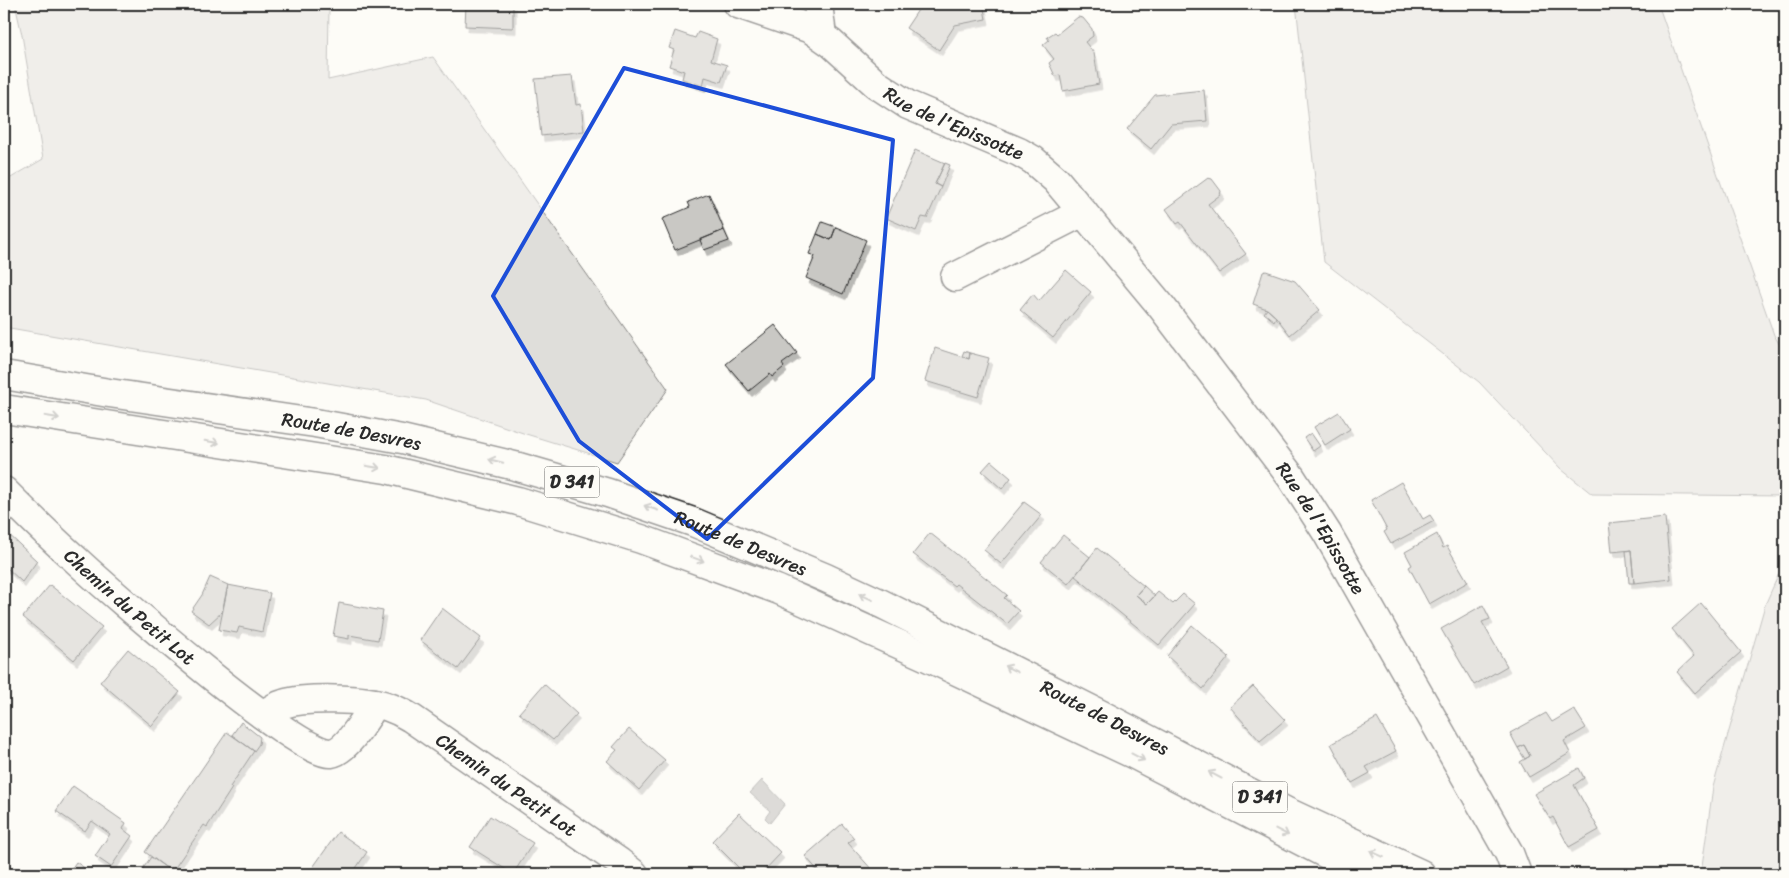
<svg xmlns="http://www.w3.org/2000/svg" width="1789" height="878" viewBox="0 0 1789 878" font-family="Sriracha,sans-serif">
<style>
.green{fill:#dfdeda;stroke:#858482}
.water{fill:#b5b4b1;stroke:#7e7d7b}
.building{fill:#c9c8c4;stroke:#2b2b2b;filter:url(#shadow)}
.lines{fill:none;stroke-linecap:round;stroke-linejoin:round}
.minor-casing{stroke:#2b2b2b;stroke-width:31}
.major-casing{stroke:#2b2b2b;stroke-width:31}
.minor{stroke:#fdfcf7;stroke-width:28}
.major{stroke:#fdfcf7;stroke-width:28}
.oneway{stroke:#9e9e9b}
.marked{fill:none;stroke:#1d4ed8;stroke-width:4;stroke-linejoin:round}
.labels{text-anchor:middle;stroke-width:4.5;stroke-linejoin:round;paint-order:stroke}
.shield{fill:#fdfcf7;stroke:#6a6a68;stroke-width:1}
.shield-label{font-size:18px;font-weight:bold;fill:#2b2b2b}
.street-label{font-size:19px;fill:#2b2b2b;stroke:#fdfcf7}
</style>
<defs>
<filter id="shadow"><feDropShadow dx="3" dy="5.5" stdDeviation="0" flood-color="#0004"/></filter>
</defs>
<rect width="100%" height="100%" fill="#fdfcf7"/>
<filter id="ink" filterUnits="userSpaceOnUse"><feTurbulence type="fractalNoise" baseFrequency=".02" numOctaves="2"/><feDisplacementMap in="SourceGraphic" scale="10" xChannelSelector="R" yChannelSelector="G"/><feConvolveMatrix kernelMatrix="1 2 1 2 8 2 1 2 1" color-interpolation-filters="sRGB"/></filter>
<g filter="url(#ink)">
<path class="green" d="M15,4H329L328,80L433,57L668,389L617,462L526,434L426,400L4,327V182L43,159L22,35Z
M1296,4H1658L1774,335L1785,354V496L1592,494L1561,469L1479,382L1324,262Z
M1785,560V874H1701L1713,787L1765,605Z"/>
<path class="water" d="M762,780L785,804L770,823L765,818L770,811L750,793Z"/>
<path class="building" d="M466,4H513V28L465,26Z
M922,4H983L986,19L955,25L939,50L906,28Z
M1078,17L1083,18L1092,29L1093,36L1085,42L1094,53L1099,84L1063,91L1060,75L1055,76L1049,63L1054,59L1043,45L1049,40L1047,37L1055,32L1057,34Z
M675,31L695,38L698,32L717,39L711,60L727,65L721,82L705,77L703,86L682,79L684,71L669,66L674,50L669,48Z
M572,76L576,105L581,104L584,131L541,136L535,79Z
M1204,90L1207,121L1171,124L1151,149L1127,129L1155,95Z
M915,150L945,163L935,184L941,187L927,218L922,217L916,231L886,218Z
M945,163L950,165L941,187L935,184Z
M1208,178L1212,179L1221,191L1220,195L1208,204L1246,254L1219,273L1180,222L1177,224L1166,209Z
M709,194L724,230L675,250L662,219L690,207L688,202Z
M822,222L836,227L831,240L817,234Z
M836,227L866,240L843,294L806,278L815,256L809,254L817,234L831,240Z
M724,230L729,241L704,250L700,240Z
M1066,270L1091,292L1053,338L1020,310L1033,294L1039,301Z
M1266,271L1295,281L1320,310L1290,335L1276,317L1267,309L1253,304L1263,272Z
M1267,309L1276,317L1274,321L1264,313Z
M775,325L797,353L782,364L784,367L772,377L770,374L749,391L726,364Z
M935,348L969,359L970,353L989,358L978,397L925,381Z
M964,351L970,353L969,359L962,356Z
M1339,412L1350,429L1325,445L1314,427Z
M1311,433L1320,446L1313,451L1304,438Z
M991,461L1011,478L1002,489L982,471Z
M1401,482L1423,519L1430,515L1434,521L1391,544L1384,532L1387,530L1371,500Z
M1024,502L1042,515L1001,564L984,550Z
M1665,517L1671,579L1634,583L1631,550L1612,552L1609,523Z
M4,530L37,561L22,582L6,567L4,569Z
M930,533L1007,595L1004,598L1019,611L1007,624L956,584L954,586L913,554Z
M1437,534L1443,548L1447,546L1468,582L1429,604L1409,567L1412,565L1405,552Z
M1063,535L1090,557L1068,584L1041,562Z
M1097,548L1144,586L1136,595L1147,604L1158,592L1173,604L1183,594L1195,604L1159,645L1075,576Z
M1631,550L1634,583H1629L1626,551Z
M210,577L228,585L222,612L209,624L191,611L202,595Z
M50,585L102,627L74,660L23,617Z
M228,585L270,593L262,632L239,627L237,633L219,630Z
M1144,586L1155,596L1147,604L1136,595Z
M339,603L383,611L378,640L349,635V639L333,636Z
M1701,603L1741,652L1695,693L1677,672L1694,656L1672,629Z
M1483,605L1490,619L1482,622L1507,666L1474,685L1441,629Z
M442,608L481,638L458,669L420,640Z
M1192,625L1229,657L1203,689L1167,656Z
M128,649L180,692L152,726L100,682Z
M544,684L577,714L553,740L519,713Z
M1253,686L1285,720L1260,741L1230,707Z
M1574,709L1586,728L1564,741L1570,753L1529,777L1520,762L1530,756L1524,745L1518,748L1510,733L1546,713L1552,722Z
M1377,718L1396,751L1366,767L1370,773L1352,783L1331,744Z
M241,722L260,737L259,744L254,751L232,735Z
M629,729L665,760L639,790L607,761L617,750L613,747Z
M227,732L254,751L230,787L232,788L207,827L204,825L172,872L145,852Z
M1524,745L1530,756L1525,759L1518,748Z
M1579,768L1584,778L1574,785L1599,830L1569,847L1553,817L1550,819L1534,794Z
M73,786L126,823L123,829L132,836L111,867L95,856L110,834L92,821L85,831L56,811Z
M739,813L781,853L761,874H745L712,841Z
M490,816L533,843L513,874L470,847Z
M842,824L854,838L848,843L874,872L871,874H821L805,856Z
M338,832L367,852L352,874H316L311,870Z
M151,857L172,872L171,874H149L142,870Z
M76,862L86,869L83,874H71L69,872Z"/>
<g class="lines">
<g class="minor-casing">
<g id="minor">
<path id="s1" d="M738,4L811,29L831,43L876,84L908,105L1019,152L1033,160L1056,180L1161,306L1291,477L1327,533L1509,853L1517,874"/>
<path d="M818,4L822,36"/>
<path d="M955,277L1083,212"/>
<path id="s2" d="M4,491C27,514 50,537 75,559C108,590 299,757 331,753C347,751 367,716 376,703"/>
<path id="s3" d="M263,715C270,710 275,706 283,704C306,697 364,698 386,706C395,709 403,713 411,718L619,862L634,874"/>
</g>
</g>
<g class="major-casing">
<g id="major">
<path id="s4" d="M4,375L109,393L315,423L402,439L515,466L608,493L693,522L826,578L882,604L1102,715L1285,811L1421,874"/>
<path d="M4,409L386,469L518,501L641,539L779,590L925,656L1133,754L1365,874"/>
</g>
</g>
<use href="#minor" class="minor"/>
<use href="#major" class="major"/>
</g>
<defs><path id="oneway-shaft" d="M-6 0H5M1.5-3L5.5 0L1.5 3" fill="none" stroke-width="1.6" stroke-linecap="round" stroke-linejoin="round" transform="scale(1.25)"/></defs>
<g class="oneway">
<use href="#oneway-shaft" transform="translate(52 417) rotate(9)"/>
<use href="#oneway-shaft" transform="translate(212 442) rotate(9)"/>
<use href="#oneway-shaft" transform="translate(496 461) rotate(-166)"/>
<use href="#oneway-shaft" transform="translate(373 467) rotate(10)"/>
<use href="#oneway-shaft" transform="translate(651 508) rotate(-161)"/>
<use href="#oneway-shaft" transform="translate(697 559) rotate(20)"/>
<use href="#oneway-shaft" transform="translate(866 597) rotate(-156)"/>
<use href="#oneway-shaft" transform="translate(1011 669) rotate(-153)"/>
<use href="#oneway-shaft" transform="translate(1138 757) rotate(28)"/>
<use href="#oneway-shaft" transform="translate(1215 775) rotate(-152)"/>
<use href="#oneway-shaft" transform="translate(1282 832) rotate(27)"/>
<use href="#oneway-shaft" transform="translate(1377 854) rotate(-156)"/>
</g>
</g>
<path d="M0 0H1789V878H0ZM624,68L893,140L873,378L707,539L579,441L493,296Z" fill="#fdfcf7" fill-opacity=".55" fill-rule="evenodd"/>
<path class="marked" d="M624,68L893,140L873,378L707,539L579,441L493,296Z"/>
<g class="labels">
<g class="shield">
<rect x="544.5" y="466.5" width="55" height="31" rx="4"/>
<rect x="1232.5" y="781.5" width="55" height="31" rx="4"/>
</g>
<g class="shield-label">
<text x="572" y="488">D 341</text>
<text x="1260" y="803">D 341</text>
</g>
<g class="street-label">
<text dy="7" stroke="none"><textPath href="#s1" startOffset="250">Rue de l'Epissotte</textPath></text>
<text dy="7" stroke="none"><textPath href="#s4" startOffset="352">Route de Desvres</textPath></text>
<text dy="7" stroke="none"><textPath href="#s1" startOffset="806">Rue de l'Epissotte</textPath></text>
<text dy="7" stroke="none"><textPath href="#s4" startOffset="758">Route de Desvres</textPath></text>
<text dy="7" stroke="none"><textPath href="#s2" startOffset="171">Chemin du Petit Lot</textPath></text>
<text dy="7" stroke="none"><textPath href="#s4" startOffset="1162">Route de Desvres</textPath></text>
<text dy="7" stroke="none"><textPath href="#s3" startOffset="271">Chemin du Petit Lot</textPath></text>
</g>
</g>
<rect width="1789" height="878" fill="none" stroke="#fdfcf7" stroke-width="20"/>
<rect x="10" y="10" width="1769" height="858" fill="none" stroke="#2b2b2b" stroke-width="2" filter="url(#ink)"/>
</svg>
